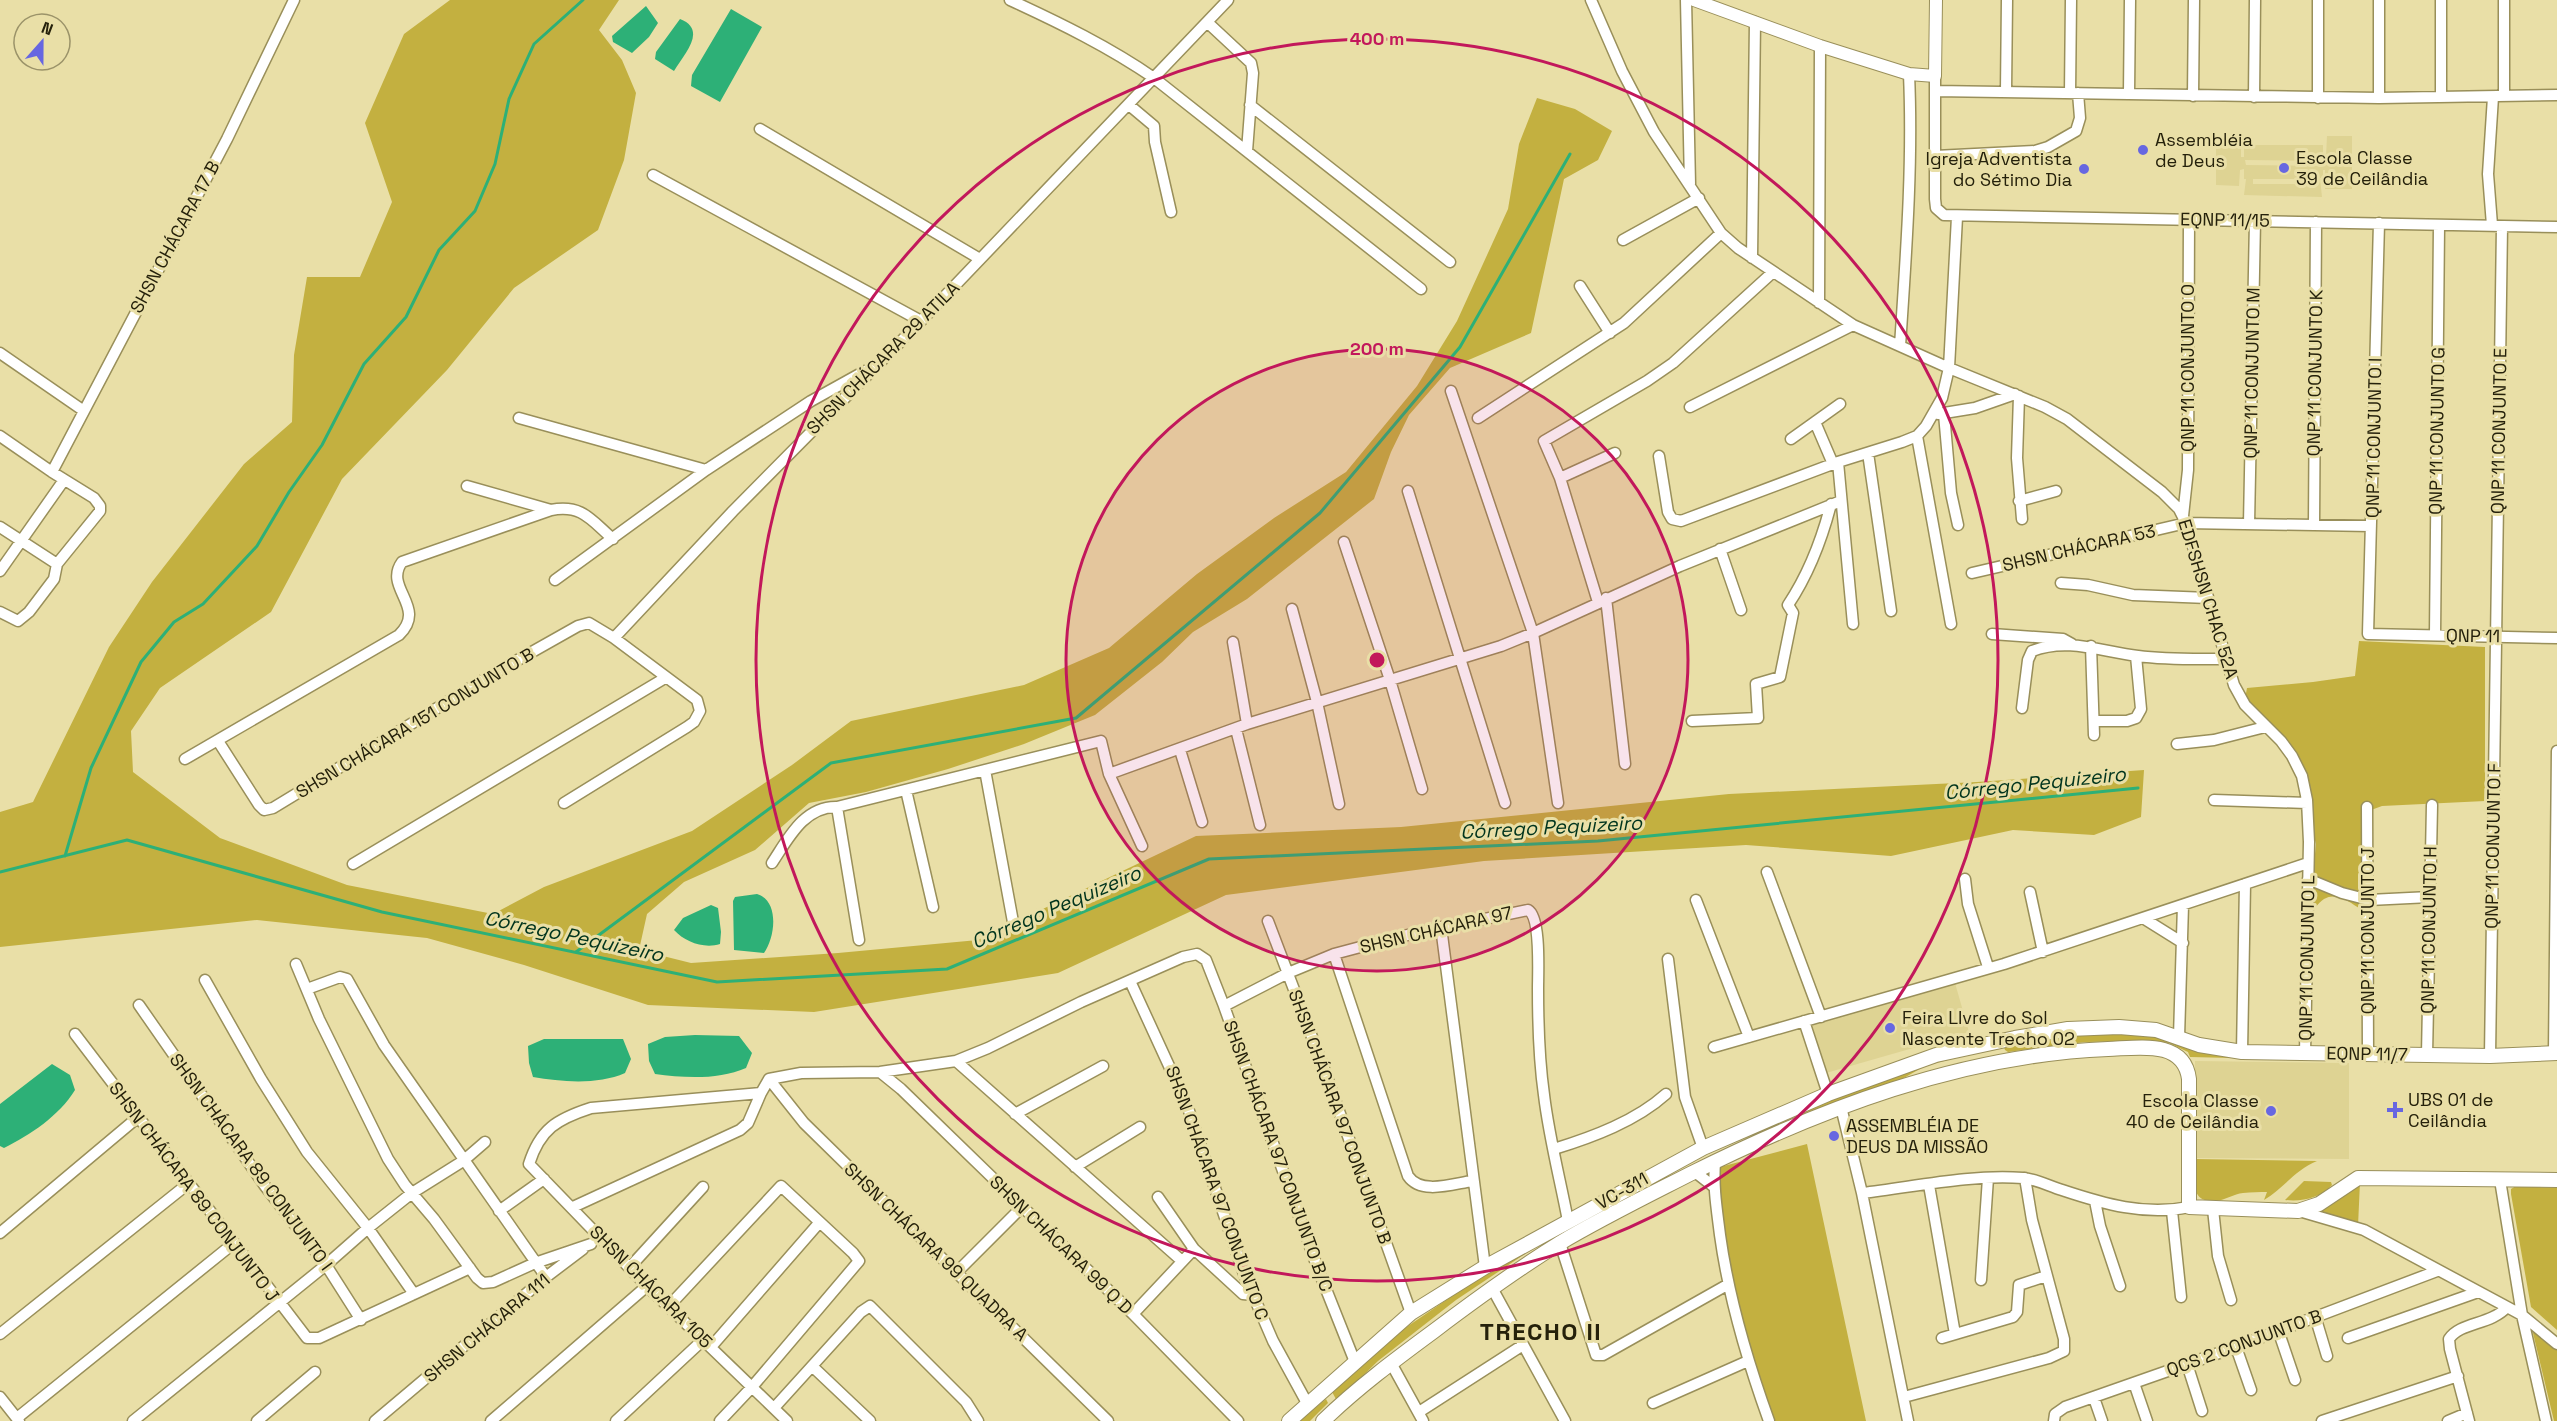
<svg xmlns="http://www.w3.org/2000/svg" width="2557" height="1421" viewBox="0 0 2557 1421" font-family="'Space Grotesk',sans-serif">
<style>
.built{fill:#ded393;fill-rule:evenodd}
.green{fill:#c3b040}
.water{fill:#2db077}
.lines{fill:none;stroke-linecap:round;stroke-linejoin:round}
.stream{stroke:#2db077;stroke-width:3}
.minor-casing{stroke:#998f5a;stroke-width:13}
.tertiary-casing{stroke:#998f5a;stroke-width:14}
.secondary-casing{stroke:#998f5a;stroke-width:16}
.minor{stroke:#fff;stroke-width:10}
.tertiary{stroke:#fff;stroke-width:12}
.secondary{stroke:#fff;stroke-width:14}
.ring{fill:none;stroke:#c2185b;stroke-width:3}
.poi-dot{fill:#6767e1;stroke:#e9dfa7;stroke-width:2}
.labels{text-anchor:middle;stroke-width:6;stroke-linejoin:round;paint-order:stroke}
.poi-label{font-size:18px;fill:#25210b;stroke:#e9dfa7;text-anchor:start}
.street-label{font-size:18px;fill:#25210b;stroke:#e9dfa7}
.water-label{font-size:20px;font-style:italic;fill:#00341d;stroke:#e9dfa7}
.district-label{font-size:24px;font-weight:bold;letter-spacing:1.5px;fill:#25210b;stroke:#e9dfa7}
.centre{fill:#c2185b;stroke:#e9dfa7;stroke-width:3}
.ring-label{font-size:18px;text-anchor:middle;font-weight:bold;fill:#c2185b;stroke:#e9dfa7;stroke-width:6;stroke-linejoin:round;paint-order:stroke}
</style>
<rect width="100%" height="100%" fill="#e9dfa7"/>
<path class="built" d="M2327,136H2352V189H2325V170H2323V178H2320L2322,197L2244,195L2246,179H2244V169L2240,170L2239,186L2216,185V140L2241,141V157H2244V145H2323V156L2326,157ZM2245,160L2321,161V166L2246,165ZM2253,179H2314V184H2253Z
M1955,983L1969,1032L1826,1073L1812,1024Z
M2195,1061L2349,1063V1159L2193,1158Z"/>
<path class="green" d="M450,0H619L599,30L622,60L636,93L624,160L598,230L514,288L447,370L342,479L271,612L160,688L131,731L133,772L220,838L347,885L493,914L544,887L692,831L792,765L851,721L1024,685L1109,648L1197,574L1274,518L1346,472L1417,386L1457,321L1508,209L1519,144L1537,98L1575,109L1612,131L1598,160L1564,179L1531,333L1450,368L1409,415L1391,452L1374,499L1247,599L1193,632L1162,662L1095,715L1024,744L948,769L866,792L809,803L755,850L684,882L647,914L639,950L691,963L838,953L978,940L1196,836L1401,827L1729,794L1977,782L2144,770L2141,817L2094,835L2013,830L1891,856L1746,845L1646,851L1484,861L1226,895L1058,973L814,1012L648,1005L524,965L427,938L257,920L0,947V812L33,802L109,647L152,582L244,464L292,422L294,355L307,277H360L392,202L365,123L404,34Z
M2359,641L2485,647V801L2382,806L2363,813L2362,910C2345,899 2330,887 2315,908L2311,894L2316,844L2295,764L2244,704L2247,688L2313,682L2355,676Z
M2150,1032L2233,1058L2190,1057L2188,1052L2169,1043L2150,1041L2085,1042L2008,1052L2005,1050L2004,1047L2057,1035Z
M1967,1052V1055L1925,1066L1902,1079L1785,1120L1718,1148L1623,1200L1534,1248L1456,1300L1378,1361L1337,1401L1331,1390L1386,1341L1461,1290L1564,1227L1759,1125L1893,1072Z
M1807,1144L1866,1421H1769L1748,1361L1713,1186L1720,1167Z
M2195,1159L2317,1161C2296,1169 2284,1188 2264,1200L2267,1192C2260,1192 2251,1192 2243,1193C2234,1194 2225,1200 2216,1201C2189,1204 2193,1176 2195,1159Z
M2304,1181L2331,1182L2332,1185C2320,1198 2302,1202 2285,1200Z
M2360,1182L2358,1226L2314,1210Z
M2516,1186L2557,1188V1330L2531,1307L2511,1194V1189Z
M2536,1332L2557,1349V1421H2554L2533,1333Z
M1326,1399L1328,1403L1310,1421H1299Z"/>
<path class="water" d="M646,6L658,23L649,37L632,53L613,42L612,36Z
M731,9L762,27L720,102L691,86L692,75Z
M680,19C708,30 684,54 674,71L655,59L656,52Z
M757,894C780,901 775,938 764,953L734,950L733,901L735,897Z
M711,905L718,908L721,932L720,944C704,949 685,942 674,930L683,918Z
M695,1035L739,1036L752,1053L746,1068C719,1080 684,1078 655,1074L649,1061L648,1044L665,1037Z
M544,1039H623L631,1059L625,1073C598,1085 562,1082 533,1077L529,1063L528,1046Z
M52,1064L70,1075L75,1090C59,1116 30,1135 4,1148L0,1146V1104Z"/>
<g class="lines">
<path class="stream" d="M65,856L91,768L141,662L174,622L203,604L257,546L289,492L322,445L364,364L406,317L439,250L475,211L495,164L509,99L534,44L583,0
M0,872L127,840L382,912L717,982L947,969L1209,859L1598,841L2138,788
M576,952L831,763L1076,718L1320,513L1460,347L1570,154"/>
<g class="minor-casing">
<path id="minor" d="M1010,0C1060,23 1109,47 1154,78L1421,289
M1591,0L1622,71L1654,132L1721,233L1738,248L1853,325L1949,368L2045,407L2067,419L2162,492L2179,509L2186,523L2234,685L2245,705L2281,741L2292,756L2302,776L2307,800L2309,842L2305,1053
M1686,0L1690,184
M1207,22L1251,63L1253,73L1247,151
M1935,76V199L1936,208L1944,215L2557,227
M1935,91L2379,98L2557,95
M2006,91L2007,0
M2070,93L2071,0
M2129,93L2130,0
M2193,96L2194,0
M2504,96V0
M2254,97L2255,0
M2441,97V0
M2318,98V0
M2379,98V0
M1129,105L1154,126L1155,142L1171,212
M1250,105L1450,262
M760,129L980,259
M1935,156L2035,151L2048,147L2076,131L2080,118L2078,93
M653,175L921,321
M2379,223L2368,634L2557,638
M2492,225L2488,174L2493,97
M1623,240L1699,198
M1752,258L1755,22
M1580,286L1610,333
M1819,303L1820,46
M1900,346C1906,255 1913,164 1909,74
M0,353L84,411
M1451,391L1533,633L1558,803
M2019,396L2017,458L2022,519
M1690,407L1853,325
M1938,414L1975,408L2015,394
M1944,414L1951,493L1958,525
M519,418L706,470
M1478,418L1624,323L1721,233
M1815,422L1833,464
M0,436L52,472L94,498L100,506V511L57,564L54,579L29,612L18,621L0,612
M1917,436L1951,624
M1791,439L1840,404
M1868,453L1891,611
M1659,456L1668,512L1672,519L1681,521L1838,462L1902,442L1917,436L1926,426L1942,398L1949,368L1957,217
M1838,462L1853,624
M52,472L227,139L294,0
M1560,478L1615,453
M467,486L551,510
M1408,491L1505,803
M2019,501L2056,491
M2183,516L2188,470L2189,220
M2249,524L2255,221
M2314,525L2316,222
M0,527L57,564
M1344,542L1390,680L1422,789
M1720,549L1741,610
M0,571L64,480
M1972,573L2186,523L2371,526
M555,580L706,470L811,401L865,371
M2061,583L2088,585L2133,595L2208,598
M1606,598L1625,764
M1598,602L1560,478L1544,441L1647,381L1673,363L1772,273
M1292,609L1317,702L1339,804
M1992,634L2063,639L2072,644
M2435,635L2439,226
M614,638L733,511L921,321L1228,0
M1233,642L1247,724
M2091,646L2094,735
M2022,708L2028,660L2032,651C2068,637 2102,652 2138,656C2167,660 2197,659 2226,659
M1692,721L1758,718L1756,684L1780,677L1793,613L1788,605C1808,575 1822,539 1831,504
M2094,721H2127L2136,718L2141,709L2136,656
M1236,729L1260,825
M218,741L259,805L264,810L273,808L493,674L578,626L589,623L614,638L697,700L700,711L694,722L687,727L564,803
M2177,744L2214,740L2265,727
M1180,750L1202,822
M185,759L399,635C428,607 383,588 402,562L551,510C582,504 591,520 613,539
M985,770L1013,922
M1109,774L1247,724L1501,646L1533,633L1680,566L1841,501
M906,790L933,907
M2214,800L2307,803
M837,807L859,940
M2367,807L2368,1054
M772,863C788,839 804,806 837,807L1101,741L1109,774L1142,846
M353,864L665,678
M1767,872L1821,1017
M1965,879L1968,904L1988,967
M2308,879L2342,893L2369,900L2430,897
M2030,892L2043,952
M1696,900L1749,1037
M2143,918L2183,943
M1268,921L1323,1066L1411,1313
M1441,927L1485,1267
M1668,959L1685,1097L1703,1148
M296,964L319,1019L388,1159L405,1185L434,1219L477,1278L483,1283L493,1282L535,1263L591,1244
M205,980L261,1079L307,1152L368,1228L414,1294
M1130,981L1187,1105L1244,1274L1273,1341L1307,1403
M307,989L340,977L347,979L384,1045L546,1277
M139,1005L265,1186L326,1265L361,1320
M1224,1006L1288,973L1334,954
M1804,1021L1828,1094
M75,1034L307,1338H319L470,1268
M2179,1037L2183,905
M1714,1047L2004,964L2308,863
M2242,1052L2245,884
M2554,1053L2557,751
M2427,1055L2432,805
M2490,1056L2502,226
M956,1061L1182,1261
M880,1072L901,1089L1133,1314L1238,1421
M769,1079L801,1073L880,1072L956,1061L988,1048L1081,1002L1183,957L1197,954L1206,960L1224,1006L1318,1269L1355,1362
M769,1079L761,1093L591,1108C557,1119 540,1129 529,1164L647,1286L787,1421
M769,1079L804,1123L1108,1421
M1841,1107L1862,1193L1908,1421
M1015,1114L1103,1066
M1554,1149C1593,1137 1636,1121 1666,1094
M1715,1162C1713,1188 1717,1210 1720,1235C1729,1300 1747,1360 1769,1421
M1075,1167L1140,1127
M1695,1172L1713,1186
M2500,1180L2522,1315L2546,1421
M1472,1181C1452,1184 1421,1195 1408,1176L1334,954L1398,937L1528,910C1541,917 1538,973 1538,989C1538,1024 1539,1060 1544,1095C1549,1137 1560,1179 1568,1221
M1929,1185L1955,1334
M1862,1193C1914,1187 1970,1174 2023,1178C2036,1179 2049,1186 2062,1190C2104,1204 2145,1216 2189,1207
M1158,1197L1194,1249L1243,1294L1253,1295
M2095,1201L2100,1226L2120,1286
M573,1207L740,1130L748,1123L761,1093
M2213,1209L2218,1256L2231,1300
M499,1211L544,1179
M2172,1211L2181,1297
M2299,1211L2364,1230L2522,1315L2557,1344
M0,1233L137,1118
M1560,1243L1596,1355H1603L1727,1285
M630,1267L703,1187
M958,1271L1022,1207
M1981,1280L1988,1178
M1492,1288L1565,1421
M669,1306L781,1186L853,1253L859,1261L752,1387L720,1421
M1133,1314L1194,1249
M2315,1316L2327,1356
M2278,1330L2295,1380
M0,1334L189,1183
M1942,1338L2013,1317L2017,1312L2019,1285L2046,1276
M2348,1338L2478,1292
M711,1347L819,1223
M2236,1347L2251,1390
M1391,1363L1423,1421
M2187,1364L2202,1411
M813,1367L870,1421
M2134,1383L2147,1421
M0,1397L19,1421
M1904,1397L2049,1358L2064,1351V1339L2032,1220L2025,1178
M2094,1398L2102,1421
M1653,1403L1748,1361
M774,1408L861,1312L870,1306L966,1402L978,1421
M1419,1412L1523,1345
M17,1418L234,1243
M133,1421L326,1265L368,1228L412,1193L463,1161L485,1142
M257,1421L315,1372
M375,1421L546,1277L583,1249
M491,1421L647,1286
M616,1421L703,1340
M2054,1421L2055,1414L2065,1407L2236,1347L2437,1271
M2322,1421L2458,1376
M2448,1421L2467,1413
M2469,1421L2450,1349L2449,1339C2460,1322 2491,1325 2507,1307"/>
</g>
<g class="tertiary-casing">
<path id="tertiary" d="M1694,0L1820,46L1909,74L1935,76L1936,0"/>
</g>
<g class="secondary-casing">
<path id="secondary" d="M1289,1421L1411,1313L1485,1267L1703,1148L1828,1094L1936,1055L2015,1038L2068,1029L2119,1027L2156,1030L2199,1045L2242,1052L2490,1056L2557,1053
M1323,1421C1357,1388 1396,1359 1434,1331C1475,1300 1516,1270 1560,1243C1602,1218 1647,1196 1690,1174C1820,1109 1961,1055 2108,1049C2138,1048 2184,1039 2189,1079V1207L2298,1211L2319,1204L2358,1178L2557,1180"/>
</g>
<use href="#minor" class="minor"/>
<use href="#tertiary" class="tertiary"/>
<use href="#secondary" class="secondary"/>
</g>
<circle cx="1377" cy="660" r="311" fill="#c2185b" fill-opacity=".12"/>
<g class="ring">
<circle cx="1377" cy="660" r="311"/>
<circle cx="1377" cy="660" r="621"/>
</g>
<g class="poi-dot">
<circle cx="2143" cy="150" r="6"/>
<circle cx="2284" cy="168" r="6"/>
<circle cx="2084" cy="169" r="6"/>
<circle cx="1890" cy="1028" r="6"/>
<path d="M2392 1101h6v6h6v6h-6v6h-6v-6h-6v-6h6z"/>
<circle cx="2271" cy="1111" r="6"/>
<circle cx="1834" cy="1136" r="6"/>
</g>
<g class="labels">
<g class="poi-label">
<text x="2155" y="146">Assembléia<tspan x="2155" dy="21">de Deus</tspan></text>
<text x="2296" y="164">Escola Classe<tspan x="2296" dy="21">39 de Ceilândia</tspan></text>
<text x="2072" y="165" text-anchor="end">Igreja Adventista<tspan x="2072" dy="21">do Sétimo Dia</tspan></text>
<text x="1902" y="1024">Feira LIvre do Sol<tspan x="1902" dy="21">Nascente Trecho 02</tspan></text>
<text x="2408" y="1106">UBS 01 de<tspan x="2408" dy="21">Ceilândia</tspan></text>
<text x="2259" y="1107" text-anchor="end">Escola Classe<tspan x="2259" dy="21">40 de Ceilândia</tspan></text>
<text x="1846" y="1132">ASSEMBLÉIA DE<tspan x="1846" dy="21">DEUS DA MISSÃO</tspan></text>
</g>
<g class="street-label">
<text transform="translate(2225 220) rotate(1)" y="6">EQNP 11/15</text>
<text transform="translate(175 237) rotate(-62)" y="6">SHSN CHÁCARA 17 B</text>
<text transform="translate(883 358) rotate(-45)" y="6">SHSN CHÁCARA 29 ATILA</text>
<text transform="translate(2188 368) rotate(-90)" y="6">QNP 11 CONJUNTO O</text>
<text transform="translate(2252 373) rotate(-89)" y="6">QNP 11 CONJUNTO M</text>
<text transform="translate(2315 373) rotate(-89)" y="6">QNP 11 CONJUNTO K</text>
<text transform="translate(2437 431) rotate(-89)" y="6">QNP 11 CONJUNTO G</text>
<text transform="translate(2499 431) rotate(-89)" y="6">QNP 11 CONJUNTO E</text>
<text transform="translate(2374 438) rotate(-89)" y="6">QNP 11 CONJUNTO I</text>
<text transform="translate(2079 548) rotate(-13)" y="6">SHSN CHÁCARA 53</text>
<text transform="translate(2208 599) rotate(73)" y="6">EDFSHSN CHAC 52A</text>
<text transform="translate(2473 636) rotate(1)" y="6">QNP 11</text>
<text transform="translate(415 723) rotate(-31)" y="6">SHSN CHÁCARA 151 CONJUNTO B</text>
<text transform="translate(2493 846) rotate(-89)" y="6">QNP 11 CONJUNTO F</text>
<text transform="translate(1436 930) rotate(-13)" y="6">SHSN CHÁCARA 97</text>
<text transform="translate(2429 930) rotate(-89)" y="6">QNP 11 CONJUNTO H</text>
<text transform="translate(2368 931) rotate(-90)" y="6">QNP 11 CONJUNTO J</text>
<text transform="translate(2307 958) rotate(-89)" y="6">QNP 11 CONJUNTO L</text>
<text transform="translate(2367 1054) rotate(1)" y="6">EQNP 11/7</text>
<text transform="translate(1340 1117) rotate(70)" y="6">SHSN CHÁCARA 97 CONJUNTO B</text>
<text transform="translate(1278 1156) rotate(70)" y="6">SHSN CHÁCARA 97 CONJUNTO B/C</text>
<text transform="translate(251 1162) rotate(54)" y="6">SHSN CHÁCARA 89 CONJUNTO I</text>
<text transform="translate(1622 1191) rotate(-29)" y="6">VC-311</text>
<text transform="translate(194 1192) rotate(53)" y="6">SHSN CHÁCARA 89 CONJUNTO J</text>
<text transform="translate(1217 1193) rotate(70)" y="6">SHSN CHÁCARA 97 CONJUNTO C</text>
<text transform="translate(1061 1245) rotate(44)" y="6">SHSN CHÁCARA 99 Q D</text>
<text transform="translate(936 1252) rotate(44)" y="6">SHSN CHÁCARA 99 QUADRA A</text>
<text transform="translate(651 1287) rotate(45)" y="6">SHSN CHÁCARA 105</text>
<text transform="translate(487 1328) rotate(-40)" y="6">SHSN CHÁCARA 111</text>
<text transform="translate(2244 1343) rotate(-20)" y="6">QCS 2 CONJUNTO B</text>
</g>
<g class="water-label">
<text transform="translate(2035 783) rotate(-6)" y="7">Córrego Pequizeiro</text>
<text transform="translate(1551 827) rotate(-3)" y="7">Córrego Pequizeiro</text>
<text transform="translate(1056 907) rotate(-23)" y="7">Córrego Pequizeiro</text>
<text transform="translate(574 936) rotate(12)" y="7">Córrego Pequizeiro</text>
</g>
<g class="district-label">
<text x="1541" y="1340">TRECHO II</text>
</g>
</g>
<circle cx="1377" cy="660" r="9" class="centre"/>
<g class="ring-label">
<text x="1377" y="45">400 m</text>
<text x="1377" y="355">200 m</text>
</g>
<g transform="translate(42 42) rotate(21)"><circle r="28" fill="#e9dfa7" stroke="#9b9369" stroke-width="1.5"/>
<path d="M0-4.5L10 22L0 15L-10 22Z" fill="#6767e1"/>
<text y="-9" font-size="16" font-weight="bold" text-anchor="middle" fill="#25210b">N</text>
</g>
</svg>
